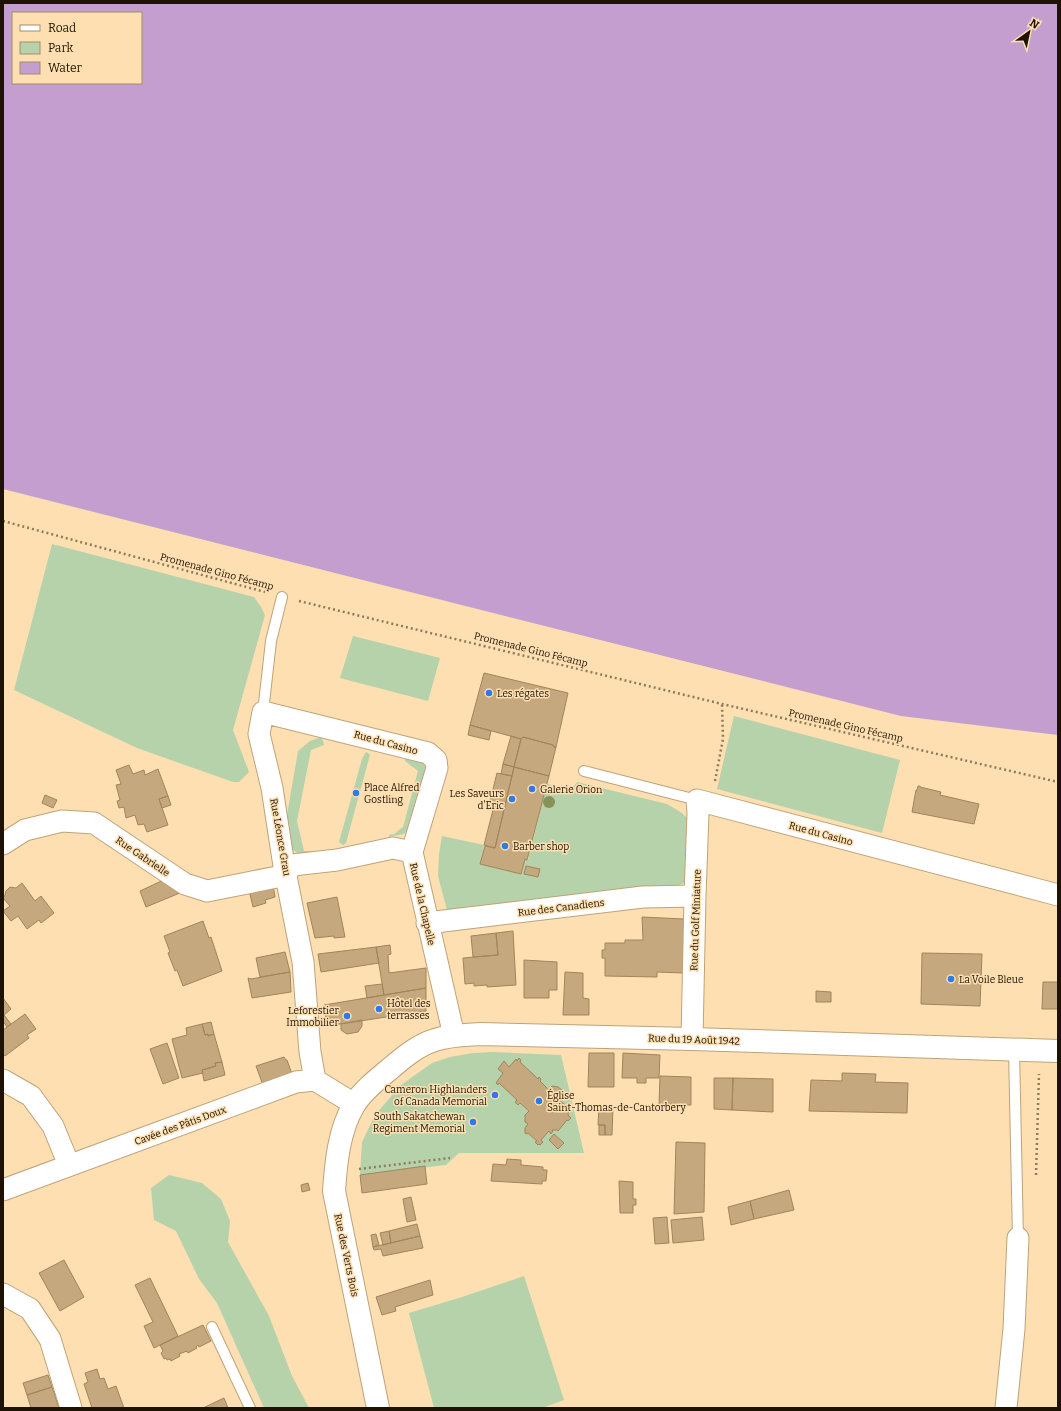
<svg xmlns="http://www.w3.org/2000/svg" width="1061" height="1411" viewBox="0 0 1061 1411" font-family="Bitter,serif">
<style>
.green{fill:#b5d2ab}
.water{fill:#c39ecf;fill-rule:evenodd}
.building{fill:#c5a87d;stroke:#a1855b}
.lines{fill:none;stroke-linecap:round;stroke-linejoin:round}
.lane-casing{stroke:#bfa378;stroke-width:12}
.street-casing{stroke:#bfa378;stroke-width:23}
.secondary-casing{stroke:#bfa378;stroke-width:24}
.path{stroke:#8f7b5c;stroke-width:2.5;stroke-dasharray:2 3;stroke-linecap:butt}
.lane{stroke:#fff;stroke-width:10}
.street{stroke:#fff;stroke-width:21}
.secondary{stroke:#fff;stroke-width:22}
.tree{fill:#869358}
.poi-dot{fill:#2d7be7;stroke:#fddfb2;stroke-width:1.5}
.labels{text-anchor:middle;stroke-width:3;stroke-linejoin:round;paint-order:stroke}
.street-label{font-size:10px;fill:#1d1203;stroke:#fddfb2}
.poi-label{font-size:10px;fill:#1d1203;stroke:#fddfb2;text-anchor:start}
</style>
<rect width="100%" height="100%" fill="#fddfb2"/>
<path class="green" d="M52,544L254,597L261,607L265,615L233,730L249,772L239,782H233L137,748L14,690Z
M353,636L440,658L428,701L340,678Z
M734,716L900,760L882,833L717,789Z
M321,737L323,741L324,745L311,750L297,821L304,851H317L318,853L303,856L291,849L287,815L298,751L310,741Z
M366,752L368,753L370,755L346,843L343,845L339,842L362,759Z
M406,756L421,759L428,772L412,825L404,834L389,837V835L394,834L403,827L418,771L405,761Z
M577,782L667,804L682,813L689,820L685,882L680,885L459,912L447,910L438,876L439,854L442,836L484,845L481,864L521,874L525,859L528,860L547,784L572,789Z
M494,1052L561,1055L584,1153H459L446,1165L360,1175L362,1142L375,1115L401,1085L432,1063L450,1057L473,1053Z
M169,1175L202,1183L221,1199L230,1221L228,1242L269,1316L292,1376L309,1408H264L217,1303L199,1279L176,1231L154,1220L151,1188Z
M524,1276L564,1400L542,1408H434L409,1313L462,1297Z"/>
<path class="water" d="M3,3H1058V735L901,716L3,489ZM13,13H141V83H13Z"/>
<path class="building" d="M484,673L568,693L556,747H554L553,745L523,737L521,739L470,725Z
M470,725L491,731L489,740L468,735Z
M511,736L521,739L514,767L503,764Z
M523,737L553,745L554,747H556L549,776L514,767L521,739Z
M503,764L514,767L512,776L501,774Z
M129,765L133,774L144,770L145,775L158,769L168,796L159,799L168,825L147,832L144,824L138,825L135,815L126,818L124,807L119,808L117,801L120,800L116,785L121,784L116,770Z
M514,767L549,776L527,860L525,859L521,874L480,864L485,846L495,848Z
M497,773L512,776L495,848L484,845L494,806L489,805Z
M918,786H920V787L941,792L940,795L979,804L974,824L912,812L916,790H917Z
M45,795L57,800L53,808L42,803Z
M168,796L171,805L162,808L159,799Z
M526,866L540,869L538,877L524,874Z
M168,878L187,890L146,907L140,891Z
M22,883L35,901L41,896L54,913L41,923L39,920L27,929L18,916L11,921L3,911L10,906L3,898L5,895L6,891L10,887L16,888Z
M273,885L275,897L265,900L266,903L253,907L249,890Z
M337,897L345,937L334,938V936L315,938L307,903Z
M642,917L684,919L683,973L657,972V977L605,976V958H602V950H605V943H625V940H643Z
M203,921L209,938L211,937L222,971L183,986L177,970L175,971L168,953L170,952L164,936Z
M513,931L516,985L487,987V985L474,986V983L465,984L463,958L498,955L496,933Z
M496,933L498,955L473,957L471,936Z
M390,945L391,954L388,955L389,973L426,968V988L384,995L376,947Z
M376,947L379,963L321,972L318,954Z
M285,952L290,972L260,977L256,958Z
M922,953L982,954L980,1006L921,1004Z
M524,960L557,962V990H549V998H524Z
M290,972L291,992L252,998L248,978L251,979Z
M565,972L583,973V998L589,999V1015H563Z
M1043,982H1058V1009H1042Z
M382,984L384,995L367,998L365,986Z
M426,988V1011L327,1026L324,1005Z
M816,991L831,992V1002H816Z
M3,998L11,1009L3,1016Z
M25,1014L36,1029L27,1035L29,1038L5,1056L3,1054V1030Z
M4,1015L11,1024L7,1027L3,1021V1016Z
M362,1020V1026L358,1032L347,1034L341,1030V1024Z
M211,1022L214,1034L208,1036V1034L205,1035L202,1024Z
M202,1024L205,1035L208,1034V1036L214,1034L222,1062L215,1063L216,1066L202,1070L203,1073L182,1078L172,1039L187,1035L186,1028Z
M167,1043L179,1078L163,1084L150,1049Z
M589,1053H614V1087H588Z
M623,1053L660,1055L659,1078H646V1083H637V1078H622Z
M284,1057L286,1060H287L292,1074L263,1085L256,1066Z
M519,1058L521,1060L520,1062L538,1079L539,1077L541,1079L540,1081L549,1090L552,1086L558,1087L562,1090V1094L558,1099L569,1108L568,1115L571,1118L568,1121L567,1120L558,1131L557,1130H552L553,1131L551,1134L549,1131L541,1140L543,1142L540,1145L539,1144L538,1145L535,1142L537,1141L528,1133L526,1134L525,1133V1128L528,1124L525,1122V1115L529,1111L520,1103L518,1105L515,1102L517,1100L499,1083L498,1085L496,1083L503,1073L498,1069L504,1061L509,1067L516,1059L517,1061Z
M222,1062L225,1075L204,1081L202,1070L216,1066L215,1063Z
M842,1073L876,1074L875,1082L908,1083L907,1113L809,1111L811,1080L842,1081Z
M660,1076L691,1077V1105H659Z
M714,1078H733L732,1110L714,1109Z
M733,1078L773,1079V1112L732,1110Z
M599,1106H613L612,1135H605V1125H598Z
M599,1125H605V1135H599Z
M554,1134L564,1143L558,1149L549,1140Z
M676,1142L705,1143L704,1212L674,1214Z
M507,1159L521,1160V1165L543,1167V1170H547L546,1181H542V1184L491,1181L493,1164L506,1165Z
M425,1166L427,1184L362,1193L360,1175Z
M619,1181L633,1182V1199H636V1205H633V1213H620Z
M308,1183L310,1190L302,1192L301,1185Z
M789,1190L794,1210L754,1219L750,1201Z
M411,1197L416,1220L407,1222L403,1199Z
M750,1201L754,1219L731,1225L728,1207Z
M667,1217L669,1243L655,1244L653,1218Z
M702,1217L704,1240L673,1243L671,1220Z
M417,1224L420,1236L391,1243L389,1231Z
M389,1231L391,1243L383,1245L380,1233Z
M376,1234L379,1245L373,1247L371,1235Z
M420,1236L423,1248L383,1256L381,1249L374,1250L373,1247Z
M64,1260L84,1297L60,1311L39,1273Z
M150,1278L178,1336L154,1348L144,1326L153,1322L135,1285Z
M430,1280L433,1295L395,1307L396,1311L382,1315L376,1297Z
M203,1325L211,1341L199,1347L198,1345L196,1347L197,1348L188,1353L187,1351L179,1354L180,1356L171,1361L170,1359L167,1360L166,1358L164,1359L161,1353L163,1351L160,1345Z
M97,1369L100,1379L104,1378L108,1389L116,1386L124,1408H92L84,1384L88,1382L85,1373Z
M48,1375L52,1387L27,1395L23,1383Z
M52,1387L59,1408H31L27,1395Z
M224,1398L228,1408H203Z"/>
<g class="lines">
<g class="lane-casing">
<path id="lane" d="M263,712L271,641L282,597
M584,771L697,800
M1014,1050L1018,1238
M212,1327L250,1408"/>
</g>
<g class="street-casing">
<path id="street" d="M3,844L25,830L62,821L94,823L185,884L207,891L287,875
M284,866L337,860L393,848L412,852L454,1036
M427,923L643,897L695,896
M692,1039L695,896L698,813L697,800L1058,895
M3,1080L31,1096L53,1126L69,1165
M315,1080L310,1052L303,962L284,866L272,788L259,734L263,712L428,753L436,760L437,768L412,852
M3,1190L296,1082L315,1080L354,1104
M3,1294L30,1309L50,1339L71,1408
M1006,1408L1014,1329L1018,1238"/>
</g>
<g class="secondary-casing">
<path id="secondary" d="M378,1408L334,1191C336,1162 339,1130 354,1105C362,1091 379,1078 391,1068C404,1057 418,1045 435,1040C449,1035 465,1035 480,1034L692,1039L1058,1051"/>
</g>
<path class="path" d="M3,521L265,592
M299,601L722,704L1058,782
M715,781L723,739L722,704
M359,1169L450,1158
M1036,1175L1039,1074"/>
<use href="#lane" class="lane"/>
<use href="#street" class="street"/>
<use href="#secondary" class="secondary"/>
</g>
<circle class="tree" cx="549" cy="802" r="6"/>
<g class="poi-dot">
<circle cx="489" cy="693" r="4"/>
<circle cx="532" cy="789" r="4"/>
<circle cx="356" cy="793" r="4"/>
<circle cx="512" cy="799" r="4"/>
<circle cx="505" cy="846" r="4"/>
<circle cx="951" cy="979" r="4"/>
<circle cx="379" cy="1009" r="4"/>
<circle cx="347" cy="1016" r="4"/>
<circle cx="495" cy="1095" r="4"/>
<circle cx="539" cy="1101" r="4"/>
<circle cx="473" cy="1122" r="4"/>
</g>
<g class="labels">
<g class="street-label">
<text transform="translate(217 571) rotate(15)" y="4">Promenade Gino Fécamp</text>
<text transform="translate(531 649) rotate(14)" y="4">Promenade Gino Fécamp</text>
<text transform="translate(846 725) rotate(13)" y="4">Promenade Gino Fécamp</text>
<text transform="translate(386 742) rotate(15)" y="4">Rue du Casino</text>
<text transform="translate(821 833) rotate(15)" y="4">Rue du Casino</text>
<text transform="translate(281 837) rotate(80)" y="4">Rue Léonce Grau</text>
<text transform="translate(143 856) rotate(34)" y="4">Rue Gabrielle</text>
<text transform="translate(423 904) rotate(77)" y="4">Rue de la Chapelle</text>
<text transform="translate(561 907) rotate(-7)" y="4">Rue des Canadiens</text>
<text transform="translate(695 920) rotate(-88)" y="4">Rue du Golf Miniature</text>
<text transform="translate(694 1039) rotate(2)" y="4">Rue du 19 Août 1942</text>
<text transform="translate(180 1125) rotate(-20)" y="4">Cavée des Pâtis Doux</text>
<text transform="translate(347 1255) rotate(78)" y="4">Rue des Verts Bois</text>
</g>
<g class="poi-label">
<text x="497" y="697">Les régates</text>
<text x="364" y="791">Place Alfred<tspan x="364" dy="12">Gostling</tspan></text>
<text x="540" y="793">Galerie Orion</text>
<text x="504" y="797" text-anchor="end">Les Saveurs<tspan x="504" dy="12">d'Eric</tspan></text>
<text x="513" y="850">Barber shop</text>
<text x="959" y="983">La Voile Bleue</text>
<text x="387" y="1007">Hôtel des<tspan x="387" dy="12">terrasses</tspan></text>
<text x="339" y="1014" text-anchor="end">Leforestier<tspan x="339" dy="12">Immobilier</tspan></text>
<text x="487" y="1093" text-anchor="end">Cameron Highlanders<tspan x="487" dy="12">of Canada Memorial</tspan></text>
<text x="547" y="1099">Église<tspan x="547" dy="12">Saint-Thomas-de-Cantorbery</tspan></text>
<text x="465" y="1120" text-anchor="end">South Sakatchewan<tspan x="465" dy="12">Regiment Memorial</tspan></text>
</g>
</g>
<rect width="1061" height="1411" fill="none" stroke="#1d1203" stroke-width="8"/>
<rect x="12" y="12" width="130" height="72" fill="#fddfb2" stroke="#a38d6c"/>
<rect x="20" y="25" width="20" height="6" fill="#ffffff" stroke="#a38d6c"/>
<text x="48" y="32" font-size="12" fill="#1d1203">Road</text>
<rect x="20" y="42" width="20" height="12" fill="#b5d2ab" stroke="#a38d6c"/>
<text x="48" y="52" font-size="12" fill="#1d1203">Park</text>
<rect x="20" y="62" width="20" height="12" fill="#c39ecf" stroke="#a38d6c"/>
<text x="48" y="72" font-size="12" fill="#1d1203">Water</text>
<g transform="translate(1029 32) rotate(33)" stroke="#fddfb2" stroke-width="3" paint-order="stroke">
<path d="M0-3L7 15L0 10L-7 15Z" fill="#1d1203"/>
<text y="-6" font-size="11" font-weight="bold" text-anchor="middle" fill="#1d1203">N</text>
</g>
</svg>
